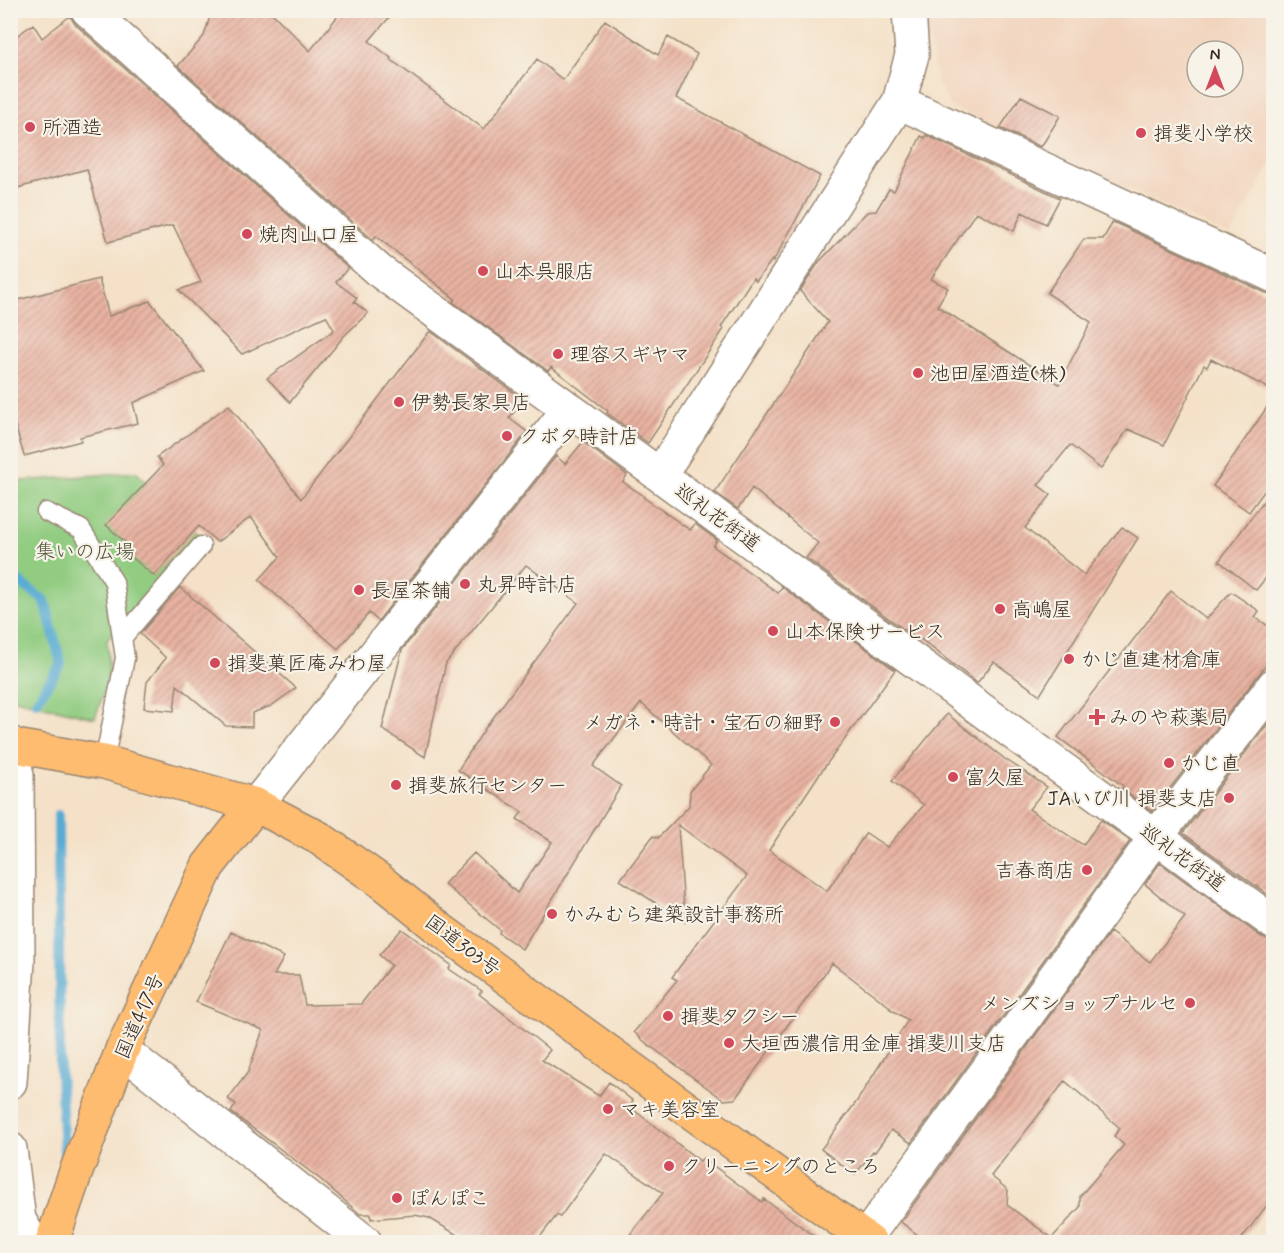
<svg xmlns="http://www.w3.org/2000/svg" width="1284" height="1253" viewBox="0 0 1284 1253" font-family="Mynerve,'Klee One',sans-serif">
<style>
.built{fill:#f2d4be;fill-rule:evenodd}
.green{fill:#91cc81;stroke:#667b50;stroke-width:1.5}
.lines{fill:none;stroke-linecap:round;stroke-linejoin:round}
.stream{stroke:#58abd3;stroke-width:10}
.building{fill:url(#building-hatch);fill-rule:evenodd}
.service-casing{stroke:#988673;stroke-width:21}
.minor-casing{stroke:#988673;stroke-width:36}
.trunk-casing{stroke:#988673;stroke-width:36}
.service{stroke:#fff;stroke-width:18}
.minor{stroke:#fff;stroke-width:33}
.trunk{stroke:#febc70;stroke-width:33}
.poi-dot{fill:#d1495b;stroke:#f7f3e8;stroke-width:2}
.labels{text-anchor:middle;stroke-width:4.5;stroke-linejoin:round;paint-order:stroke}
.poi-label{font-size:20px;fill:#3b2a1e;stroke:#f7f3e8;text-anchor:start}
.street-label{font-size:20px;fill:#3b2a1e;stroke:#f7f3e8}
.park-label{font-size:20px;fill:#505237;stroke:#f7f3e8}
</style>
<defs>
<pattern id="building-hatch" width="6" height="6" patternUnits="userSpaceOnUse" patternTransform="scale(1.5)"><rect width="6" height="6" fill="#e9b3a2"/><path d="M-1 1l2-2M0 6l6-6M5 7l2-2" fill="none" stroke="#be9283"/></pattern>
</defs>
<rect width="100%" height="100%" fill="#f7f3e8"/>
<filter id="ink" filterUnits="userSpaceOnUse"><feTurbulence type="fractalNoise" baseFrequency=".0167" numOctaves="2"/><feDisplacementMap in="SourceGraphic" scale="12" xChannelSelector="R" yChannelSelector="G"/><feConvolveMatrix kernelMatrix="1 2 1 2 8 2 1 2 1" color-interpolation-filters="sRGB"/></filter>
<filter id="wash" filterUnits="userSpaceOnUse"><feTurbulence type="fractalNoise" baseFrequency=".008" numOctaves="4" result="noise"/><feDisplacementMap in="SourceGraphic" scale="24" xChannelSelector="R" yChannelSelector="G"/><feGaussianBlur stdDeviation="1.35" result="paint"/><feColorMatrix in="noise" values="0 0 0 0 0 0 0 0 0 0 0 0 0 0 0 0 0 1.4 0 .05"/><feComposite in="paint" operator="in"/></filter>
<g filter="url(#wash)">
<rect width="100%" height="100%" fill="#f4e1c8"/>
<path class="built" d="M925,11H1273V160L1230,236L950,106L937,82ZM1197,51H1233V87H1197Z"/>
<path class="green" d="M136,472L200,536L107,639L109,677L95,718L11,698V482Z"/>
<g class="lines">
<path class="stream" d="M10,575L45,601L61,664L36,702
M58,815L60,1072L65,1169"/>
</g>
<g id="blocks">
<path class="building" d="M212,10L271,12L310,51L341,12H394L369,41L391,58L390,59L484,129L537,59L563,80L605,20L658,55L668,37L697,54L676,98L820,176L773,262L772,260L756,281L753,278L721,327L724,329L648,443L607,413L608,411L551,367L548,371L453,302L455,299L376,236L373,240L178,66L204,36Z
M70,16L75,24L348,268L336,282L357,298L354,302L368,313L344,336L290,402L267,378L334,330L326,316L242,354L179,290L201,282L173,225L108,242L87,169L10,190V41L33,24L42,38Z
M1021,96L1060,116L1041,147L1000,128Z
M926,135L1060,198L1046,224L1022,212L1014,231L976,212L931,279L948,288L937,306L1059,384L1091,322L1047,293L1084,239H1103L1113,222L1266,293L1274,294V391L1211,359L1207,367L1204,365L1164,445L1128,429L1101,469L1070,445L1038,485L1051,495L1025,528L1084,575L1122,527L1138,538L1040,695L994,662L977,683L918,637L917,639L806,558L818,543L752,488L738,509L715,492L828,322L800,291L819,262L867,212L876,211L889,189L894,191L921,136L925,138Z
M99,279L109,316L150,301L204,371L133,403L138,423L80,437L81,441L24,456L10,407V302Z
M430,331L524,400L509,418L527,432L378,621L369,613L338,649L259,580L280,557L251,517L217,542L199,526L154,576L121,548L126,543L106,525L163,465L157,457L229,405L301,499Z
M1274,397V478L1249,512L1213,486Z
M583,442L627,475L623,482L644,496L643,497L690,530L695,524L717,540L713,546L778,593L782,587L895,670L818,776L769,850L827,891L866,833L887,847L924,805L892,781L947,714L1005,759L1047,787L1029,809L1083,845L1101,820L1130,841L911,1143L891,1130L875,1152L873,1151L855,1175L821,1149L857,1101L908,1020L889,1008L890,1007L832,963L735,1099L724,1100L646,1043L634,1032L677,980L672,977L747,876L678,825L685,922L620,880L653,836L658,838L689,806L690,791L711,765L641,703L593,766L621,786L522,949L499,933L500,930L444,884L474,853L517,893L552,842L517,819L522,812L458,770L484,730L578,603L526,565L446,663L425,757L382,729L402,650L556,456L565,464Z
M1274,487V568L1256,590L1219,561Z
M180,587L296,688L271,706L252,713V727L226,726L177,685L174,711L144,708L147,682L166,658L140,634Z
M1171,591L1206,619L1231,592L1259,611L1255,617L1274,630V655L1152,811L1122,789L1123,786L1058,737Z
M1274,716V899L1183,833Z
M1160,863L1263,938L1274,941V1196L1239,1242H927L901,1222L1110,932L1150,962L1185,917L1145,884ZM1065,1081L1120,1128L1114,1136L1124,1145L1080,1196V1207L1052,1238L1007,1205L1008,1190L991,1176Z
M402,929L451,965L449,969L482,991L479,994L550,1050L542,1060L599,1096L609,1082L633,1101L630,1107L700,1161L703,1158L762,1202L764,1199L822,1242H624L663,1193L606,1154L560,1217L557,1215L536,1242H469L429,1218L415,1215L371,1219V1214H360L320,1179L231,1112L236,1104L228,1099L248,1072L263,1030L196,1002L231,932L284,957L274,975H299L305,1005L361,1004L391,965L379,955Z"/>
</g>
</g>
<g filter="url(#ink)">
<use href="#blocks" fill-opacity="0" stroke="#988673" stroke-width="1.5"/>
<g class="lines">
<g class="service-casing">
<path id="service" d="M46,512L81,529L114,582L125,658L104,762
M122,638L201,546"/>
</g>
<g class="minor-casing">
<path id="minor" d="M88,10L378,270L569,409
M899,102L1274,276
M660,475L899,102L912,55L909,10
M10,743L17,775L18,962L10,1082
M256,805L569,409L1274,923
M122,1050L365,1242
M10,1149L19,1220L32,1242
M865,1239L1156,837L1274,685"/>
</g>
<g class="trunk-casing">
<path id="trunk" d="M10,745L104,762L256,805L319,838L379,880L441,930L870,1242
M52,1242L74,1177L122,1050L208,866L256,805"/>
</g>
<use href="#service" class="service"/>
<use href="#minor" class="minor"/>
<use href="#trunk" class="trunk"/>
</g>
</g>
<g class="poi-dot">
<circle cx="30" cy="127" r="6"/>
<circle cx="1141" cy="133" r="6"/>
<circle cx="247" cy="234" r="6"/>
<circle cx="483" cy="271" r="6"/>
<circle cx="558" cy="354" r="6"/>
<circle cx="918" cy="373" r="6"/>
<circle cx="399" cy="402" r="6"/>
<circle cx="507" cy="436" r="6"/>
<circle cx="465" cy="584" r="6"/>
<circle cx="359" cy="590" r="6"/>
<circle cx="1000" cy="609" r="6"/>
<circle cx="773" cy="631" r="6"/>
<circle cx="1069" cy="659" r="6"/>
<circle cx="215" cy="663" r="6"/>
<path d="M1094 708h6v6h6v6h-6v6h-6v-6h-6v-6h6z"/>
<circle cx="835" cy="722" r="6"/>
<circle cx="1169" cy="763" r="6"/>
<circle cx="953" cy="777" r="6"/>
<circle cx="396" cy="785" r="6"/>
<circle cx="1229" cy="798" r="6"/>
<circle cx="1087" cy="870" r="6"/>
<circle cx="552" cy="914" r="6"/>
<circle cx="1190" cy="1003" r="6"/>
<circle cx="668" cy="1016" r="6"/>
<circle cx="729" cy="1043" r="6"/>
<circle cx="608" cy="1109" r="6"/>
<circle cx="669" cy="1166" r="6"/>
<circle cx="397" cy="1198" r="6"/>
</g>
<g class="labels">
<g class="poi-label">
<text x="42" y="134">所酒造</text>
<text x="1153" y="140">揖斐小学校</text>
<text x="259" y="241">焼肉山口屋</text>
<text x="495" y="278">山本呉服店</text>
<text x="570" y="361">理容スギヤマ</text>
<text x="930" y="380">池田屋酒造(株)</text>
<text x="411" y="409">伊勢長家具店</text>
<text x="519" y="443">クボタ時計店</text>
<text x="477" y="591">丸昇時計店</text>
<text x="371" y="597">長屋茶舗</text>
<text x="1012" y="616">高嶋屋</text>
<text x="785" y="638">山本保険サービス</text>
<text x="1081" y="666">かじ直建材倉庫</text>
<text x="227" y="670">揖斐菓匠庵みわ屋</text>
<text x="1109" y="724">みのや萩薬局</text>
<text x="823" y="729" text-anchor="end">メガネ・時計・宝石の細野</text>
<text x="1181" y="770">かじ直</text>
<text x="965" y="784">富久屋</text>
<text x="408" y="792">揖斐旅行センター</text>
<text x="1217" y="805" text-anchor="end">JAいび川 揖斐支店</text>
<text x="1075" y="877" text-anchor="end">吉春商店</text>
<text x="564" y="921">かみむら建築設計事務所</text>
<text x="1178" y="1010" text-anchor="end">メンズショップナルセ</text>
<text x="680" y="1023">揖斐タクシー</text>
<text x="741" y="1050">大垣西濃信用金庫 揖斐川支店</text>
<text x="620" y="1116">マキ美容室</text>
<text x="681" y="1173">クリーニングのところ</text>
<text x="409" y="1205">ぽんぽこ</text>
</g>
<g class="street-label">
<text transform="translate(718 517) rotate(36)" y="7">巡礼花街道</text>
<text transform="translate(1183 857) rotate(36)" y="7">巡礼花街道</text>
<text transform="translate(463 945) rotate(37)" y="7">国道303号</text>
<text transform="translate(139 1016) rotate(-66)" y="7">国道417号</text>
</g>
<g class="park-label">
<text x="85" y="558">集いの広場</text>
</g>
</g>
<rect width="1284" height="1253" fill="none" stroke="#f7f3e8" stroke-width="36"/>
<g transform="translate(1215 69)"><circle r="28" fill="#f7f3e8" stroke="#aca397" stroke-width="1.5"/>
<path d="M0-4.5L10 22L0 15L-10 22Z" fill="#d1495b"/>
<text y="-9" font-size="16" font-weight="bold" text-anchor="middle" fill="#3b2a1e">N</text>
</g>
</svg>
